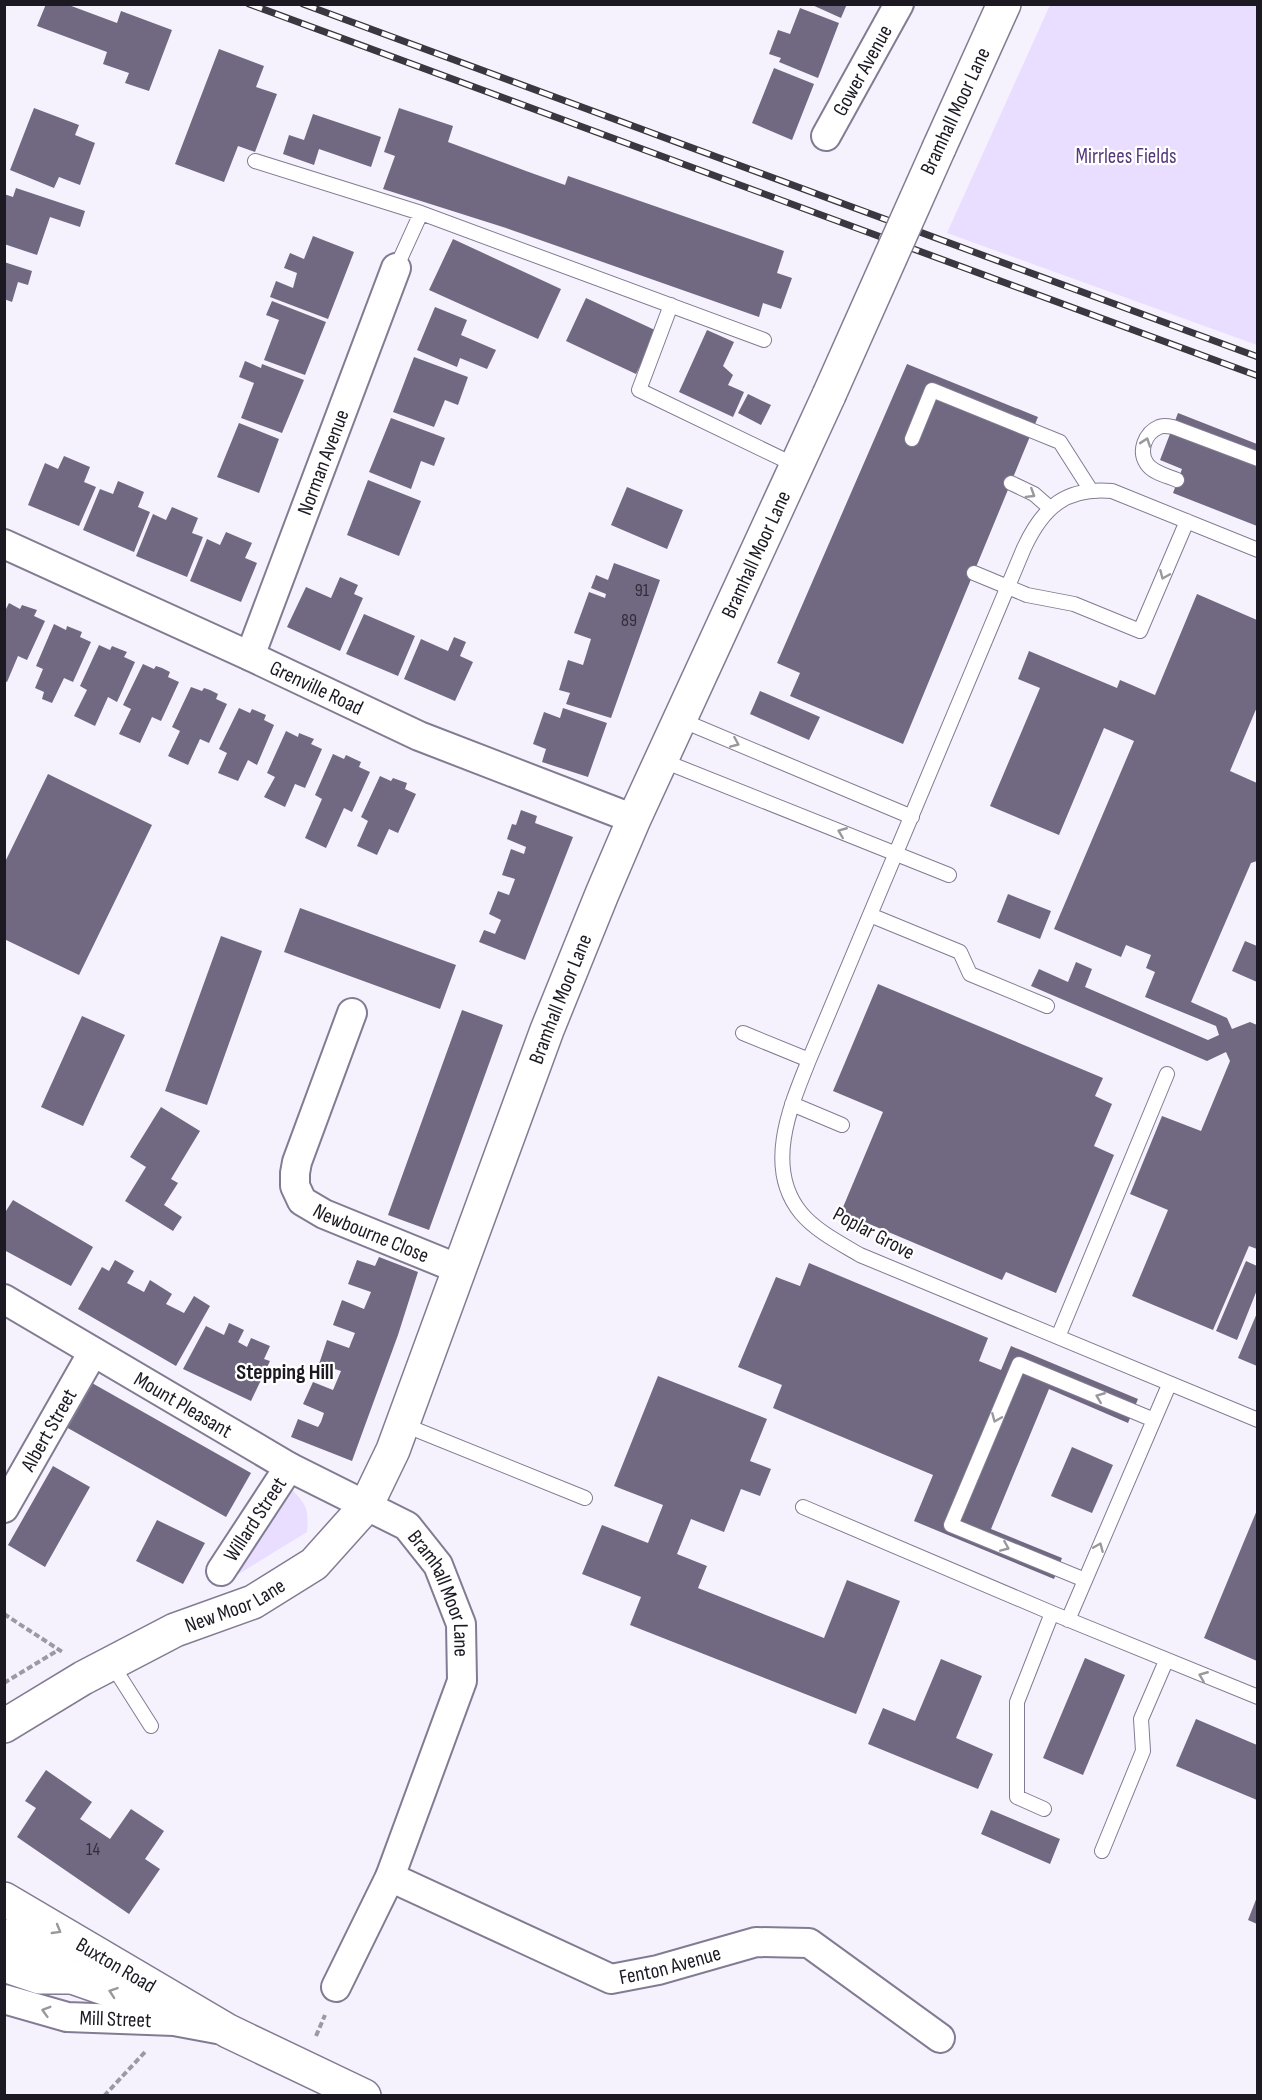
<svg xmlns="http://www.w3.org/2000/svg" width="1262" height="2100" viewBox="0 0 1262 2100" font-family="'Sofia Sans Condensed',sans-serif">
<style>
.green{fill:#e9deff}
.building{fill:#716981}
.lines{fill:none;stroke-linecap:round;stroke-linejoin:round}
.service-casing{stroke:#837b93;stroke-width:16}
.minor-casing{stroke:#837b93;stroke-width:32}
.tertiary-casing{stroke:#837b93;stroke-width:36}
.trunk-casing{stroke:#837b93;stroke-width:36}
.path{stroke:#9c99a3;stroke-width:4;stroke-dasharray:6 3;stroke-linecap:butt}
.service{stroke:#fff;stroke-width:14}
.minor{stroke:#fff;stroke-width:28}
.tertiary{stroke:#fff;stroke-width:33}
.trunk{stroke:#fff;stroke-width:33}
.rail-casing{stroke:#3a3740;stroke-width:7}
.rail{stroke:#fff;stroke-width:4.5;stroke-dasharray:14;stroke-linecap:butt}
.tertiary-bridge-casing{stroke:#837b93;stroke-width:36;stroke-linecap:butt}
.tertiary-bridge{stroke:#fff;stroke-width:33}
.oneway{stroke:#99989c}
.labels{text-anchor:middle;stroke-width:4.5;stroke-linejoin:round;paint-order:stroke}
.number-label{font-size:18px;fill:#312d3a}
.street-label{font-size:21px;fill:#1c1922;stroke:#fff}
.park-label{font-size:21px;fill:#54377c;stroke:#fff}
.neighbourhood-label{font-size:22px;font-weight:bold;fill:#1c1922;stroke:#fff}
</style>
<rect width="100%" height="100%" fill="#f6f2fd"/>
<path class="green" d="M1050,5H1257V345L947,233Z
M292,1490C307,1504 309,1511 307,1532L237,1575Z"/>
<path class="building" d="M46,4H66L117,23L121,11L172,30L149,91L125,83L129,73L103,64L107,52L37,26Z
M810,4H847L841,18Z
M800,8L839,23L818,78L779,62L781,58L769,54L778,30L790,34Z
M219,49L264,66L256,87L277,94L255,152L238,146L224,182L175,164Z
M774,68L814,84L792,140L752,123Z
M34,108L79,125L75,135L95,143L80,185L59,177L54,188L10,170Z
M399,108L453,126L448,142L526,171L565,185L568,176L784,251L777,273L792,278L781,309L763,303L759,317L506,228L383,189L395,156L384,152Z
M313,114L381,137L371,167L319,149L314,165L283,154L289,135L304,140Z
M16,188L85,211L80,227L50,217L37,255L4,244V194L13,197Z
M313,236L354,252L328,319L270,297L276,281L293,288L297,273L284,268L290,253L304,259Z
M453,239L561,289L538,339L429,290Z
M4,262L32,271L28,285L18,282L12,302L4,299Z
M586,298L657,331L636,374L566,341Z
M272,301L326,322L305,375L264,360L279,320L266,315Z
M435,307L467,320L461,335L496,350L487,369L460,358L457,367L417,350Z
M707,330L734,342L723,366L733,375L728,385L744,392L733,417L679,392Z
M414,357L468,377L458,405L445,400L434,427L393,412Z
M245,361L261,368L262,364L304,380L282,433L241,418L254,383L239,377Z
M907,364L1038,417L903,744L790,696L800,673L777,663Z
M748,394L771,405L761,425L738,413Z
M1178,413L1257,444V526L1173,493L1182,469L1160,460Z
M391,418L445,438L434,466L421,461L411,489L369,472Z
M239,423L279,439L259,493L217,477Z
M64,456L90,467L84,482L96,487L79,526L28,505L45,463L58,469Z
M368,480L421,501L399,556L347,535Z
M118,481L144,492L138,507L150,512L134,552L83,530L100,489L113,494Z
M627,487L683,510L667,549L611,525Z
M172,507L198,518L192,533L203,537L187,577L136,556L153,514L166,520Z
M226,532L252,543L245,558L257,563L241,602L190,581L207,539L220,545Z
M614,563L660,580L611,718L566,704L570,693L559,690L568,660L583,665L591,639L574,633L589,592L605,598L606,594L591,588L596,575L608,580Z
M340,577L358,585L354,594L363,598L340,651L287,627L306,587L331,598Z
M1197,594L1257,620V707L1230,771L1257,783V861L1251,863L1191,1002L1227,1018L1232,1029L1250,1022L1257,1025V1249L1249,1246L1213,1330L1132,1296L1168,1210L1130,1194L1162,1116L1201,1131L1230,1061L1226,1052L1207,1061L1031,986L1039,969L1068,982L1076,962L1092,969L1085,987L1208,1040L1219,1035L1216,1026L1145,997L1155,972L1146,968L1151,955L1126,945L1121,957L1054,929L1134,741L1104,728L1059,835L990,806L1040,688L1018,679L1029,651L1117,688L1120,680L1155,695Z
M9,603L20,609L22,605L37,610L34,616L45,621L27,660L18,656L7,682L4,681V613Z
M364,614L415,636L398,676L346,654Z
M54,624L66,630L67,626L82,632L80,637L91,642L73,682L64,678L52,703L42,699L44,692L35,688L43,669L36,666Z
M454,637L466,642L460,656L473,662L455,701L404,679L421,639L448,651Z
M99,645L110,650L112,646L127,652L124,657L135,662L117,702L108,697L95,726L74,716L87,690L80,686Z
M143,664L154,669L156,666L162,668L170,672L168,677L179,682L161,721L152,717L140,743L119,734L131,709L123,705Z
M191,687L202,691L204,688L210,690L218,694L216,699L227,704L209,743L200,739L188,765L168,756L180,731L172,727Z
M760,691L820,717L809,740L750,714Z
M239,708L250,713L252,709L266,715L264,720L274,725L257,765L248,760L238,781L218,773L227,753L219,749Z
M563,708L607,723L588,777L542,762L546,749L533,744L544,712L560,718Z
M286,731L298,737L299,733L314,739L311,744L322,749L305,788L295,784L285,807L264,797L275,777L267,773Z
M333,754L344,759L346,755L361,762L359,767L370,772L352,812L344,808L326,848L305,838L322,799L315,795Z
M48,774L152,825L79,975L4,939V864Z
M380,776L391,781L393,778L407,783L405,789L416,794L398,833L389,829L377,855L357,846L368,821L361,817Z
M521,810L537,816L535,823L573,837L525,960L479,942L484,930L495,934L501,920L489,914L498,891L509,895L515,879L502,875L511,849L524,854L526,847L507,839L512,824L516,825Z
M1008,894L1051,911L1040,939L997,922Z
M300,908L456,965L440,1009L284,952Z
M221,936L262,951L207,1105L165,1091Z
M1245,941L1257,946V982L1232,971Z
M878,984L1103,1078L1095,1096L1112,1104L1094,1146L1114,1155L1056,1293L1006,1272L1002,1280L841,1212L883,1112L833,1091Z
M462,1010L503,1025L429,1230L388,1215Z
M82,1016L125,1035L83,1126L41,1107Z
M161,1107L200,1131L171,1179L178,1183L164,1205L182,1217L173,1231L125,1201L146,1167L130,1157Z
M13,1200L93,1247L71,1286L4,1250V1214Z
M379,1257L418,1272L398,1335L352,1461L291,1437L298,1419L318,1427L321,1422L324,1413L303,1404L313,1382L333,1390L341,1371L319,1364L327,1340L349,1348L355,1333L333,1325L342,1300L364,1309L371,1292L348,1284L357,1260L375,1266Z
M115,1260L134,1271L127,1283L144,1292L150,1280L172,1294L166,1304L184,1313L194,1296L210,1306L176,1366L78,1309L102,1267L109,1271Z
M1246,1261L1257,1266V1290L1237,1340L1216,1331Z
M809,1263L988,1338L979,1361L1001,1370L1011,1346L1138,1399L1128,1423L1049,1389L991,1529L1062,1558L1054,1579L914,1521L933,1475L773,1408L782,1385L738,1367L776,1277L800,1286Z
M1257,1313V1366L1238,1358Z
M229,1323L244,1330L238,1342L247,1347L251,1338L270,1346L264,1359L270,1361L251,1401L183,1369L206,1326L224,1335Z
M658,1376L767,1419L750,1461L771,1469L760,1496L741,1489L724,1532L691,1519L677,1554L707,1566L698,1588L824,1638L847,1580L900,1601L856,1714L630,1625L641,1597L582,1574L602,1525L648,1543L663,1505L614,1486Z
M92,1383L251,1473L226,1517L66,1427Z
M1072,1447L1113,1465L1092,1513L1051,1496Z
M53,1466L90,1487L45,1567L8,1545Z
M1257,1510V1661L1204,1638Z
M157,1520L205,1543L183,1584L136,1561Z
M1085,1658L1125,1675L1083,1775L1043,1758Z
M941,1659L982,1676L956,1738L993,1754L978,1789L868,1744L883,1708L915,1721Z
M1196,1719L1257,1745V1800L1176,1766Z
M46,1770L92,1802L80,1819L110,1839L131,1809L164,1831L145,1859L160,1869L129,1914L17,1837L36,1808L25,1801Z
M991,1810L1060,1839L1050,1864L981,1834Z
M1257,1897V1924L1248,1920Z"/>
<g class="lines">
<g class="service-casing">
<path id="service" d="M255,161L421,213L764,340
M396,268L421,213
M671,305L639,390L797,466
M912,439L932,390L1060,442L1090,489
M1177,480C1168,476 1153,473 1147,464C1138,451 1145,433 1159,427C1163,425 1168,426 1173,427L1258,459
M1011,483L1034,494L1050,508
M1258,550L1112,491C1066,487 1043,507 1024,548L809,1060C790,1107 764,1168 801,1213C816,1231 840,1243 860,1255L1258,1420
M974,573L1027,595L1074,604L1140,631L1187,521
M681,720L912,817
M661,760L949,875
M870,915L960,952L970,974L1047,1006
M743,1033L809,1060
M792,1104L842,1125
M1058,1337L1167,1074
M402,1424L585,1498
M803,1507L1052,1613L1258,1697
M1085,1580L951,1525L1019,1364L1154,1420
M1068,1620L1169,1385
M111,1663L151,1726
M1044,1809L1017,1797V1702L1052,1613
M1102,1851L1143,1751L1141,1719L1166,1661"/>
</g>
<g class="minor-casing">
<g id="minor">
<path id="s1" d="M826,136L899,4"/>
<path id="s2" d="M4,544L250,656L419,736L634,819"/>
<path id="s3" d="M250,656L396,268"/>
<path id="s4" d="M352,1013L297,1162L295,1173V1186L302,1201L324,1214L459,1269"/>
<path id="s5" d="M4,1299L289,1467L407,1526L438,1565L461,1624L462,1681L390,1877L336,1987"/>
<path id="s6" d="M4,1508L93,1352"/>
<path id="s7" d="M221,1571L289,1467"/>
<path id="s8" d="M390,1877L611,1979L658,1970L756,1942L809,1943L940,2038"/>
<path id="s9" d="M4,1999L67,2017L174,2021L217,2029"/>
</g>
</g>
<g class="tertiary-casing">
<g id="tertiary">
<path d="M939,148L1004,4"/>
<path id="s10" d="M4,1726L83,1678L175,1630L253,1602L314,1564L366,1506L393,1450L547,1030L602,894L634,819L829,395"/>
<path d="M4,1936L72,1977"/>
</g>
</g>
<g class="trunk-casing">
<g id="trunk">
<path id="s11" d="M4,1899L228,2031L364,2096"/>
<path d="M4,1965L39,1977H72L161,2008"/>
</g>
</g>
<path class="path" d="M4,1614L64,1653
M4,1683L60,1649
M316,2036L325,2015
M104,2096L145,2052"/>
<use href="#service" class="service"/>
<use href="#minor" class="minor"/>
<use href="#tertiary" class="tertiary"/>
<use href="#trunk" class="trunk"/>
<g class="rail-casing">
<path id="rail" d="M249,4L1258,376
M303,4L1258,357"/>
</g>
<use href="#rail" class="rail"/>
<g class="tertiary-bridge-casing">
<path id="tertiary-bridge" d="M829,395L939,148"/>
</g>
<use href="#tertiary-bridge" class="tertiary-bridge"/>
</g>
<defs><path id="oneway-chevron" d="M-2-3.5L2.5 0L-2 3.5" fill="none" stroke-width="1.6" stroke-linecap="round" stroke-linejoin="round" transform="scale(1.5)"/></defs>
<g class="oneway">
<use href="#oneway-chevron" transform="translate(1146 442) rotate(-71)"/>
<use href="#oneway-chevron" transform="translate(1031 494) rotate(32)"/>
<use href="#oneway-chevron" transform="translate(1164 575) rotate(113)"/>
<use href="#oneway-chevron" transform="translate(735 743) rotate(23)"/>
<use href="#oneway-chevron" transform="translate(842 832) rotate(-158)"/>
<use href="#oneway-chevron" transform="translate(1100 1397) rotate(-158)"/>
<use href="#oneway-chevron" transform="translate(996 1418) rotate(113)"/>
<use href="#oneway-chevron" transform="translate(1005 1547) rotate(23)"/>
<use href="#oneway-chevron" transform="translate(1099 1547) rotate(-67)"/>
<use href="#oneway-chevron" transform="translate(1203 1676) rotate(-158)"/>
<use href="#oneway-chevron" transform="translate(57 1930) rotate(30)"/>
<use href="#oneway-chevron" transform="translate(113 1992) rotate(-161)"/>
<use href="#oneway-chevron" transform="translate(46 2011) rotate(-164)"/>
</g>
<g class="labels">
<g class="number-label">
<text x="642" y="596">91</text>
<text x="629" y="626">89</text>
<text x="93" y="1855">14</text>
</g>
<g class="street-label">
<text dy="7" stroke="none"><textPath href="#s1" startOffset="75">Gower Avenue</textPath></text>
<text transform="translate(955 111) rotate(-65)" y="7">Bramhall Moor Lane</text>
<text dy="7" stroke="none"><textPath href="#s3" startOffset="207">Norman Avenue</textPath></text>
<text dy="7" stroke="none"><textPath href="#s10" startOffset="1458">Bramhall Moor Lane</textPath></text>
<text dy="7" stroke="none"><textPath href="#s2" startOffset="344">Grenville Road</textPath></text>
<text dy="7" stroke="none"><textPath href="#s10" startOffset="972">Bramhall Moor Lane</textPath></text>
<text dy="7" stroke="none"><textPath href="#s4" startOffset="276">Newbourne Close</textPath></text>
<text transform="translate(874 1233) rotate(28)" y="7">Poplar Grove</text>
<text dy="7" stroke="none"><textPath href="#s5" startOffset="208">Mount Pleasant</textPath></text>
<text dy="7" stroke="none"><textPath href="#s6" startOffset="90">Albert Street</textPath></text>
<text dy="7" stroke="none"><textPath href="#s7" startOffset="62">Willard Street</textPath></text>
<text dy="7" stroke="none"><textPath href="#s5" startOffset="540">Bramhall Moor Lane</textPath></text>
<text dy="7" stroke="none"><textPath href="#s10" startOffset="261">New Moor Lane</textPath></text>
<text dy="7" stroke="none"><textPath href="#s8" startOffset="304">Fenton Avenue</textPath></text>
<text dy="7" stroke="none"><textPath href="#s11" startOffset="130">Buxton Road</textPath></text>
<text dy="7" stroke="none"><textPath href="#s9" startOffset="114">Mill Street</textPath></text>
</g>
<g class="park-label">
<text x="1126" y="163">Mirrlees Fields</text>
</g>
<g class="neighbourhood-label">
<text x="285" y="1379">Stepping Hill</text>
</g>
</g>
<rect width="1262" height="2100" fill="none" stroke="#1c1922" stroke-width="12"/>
</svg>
